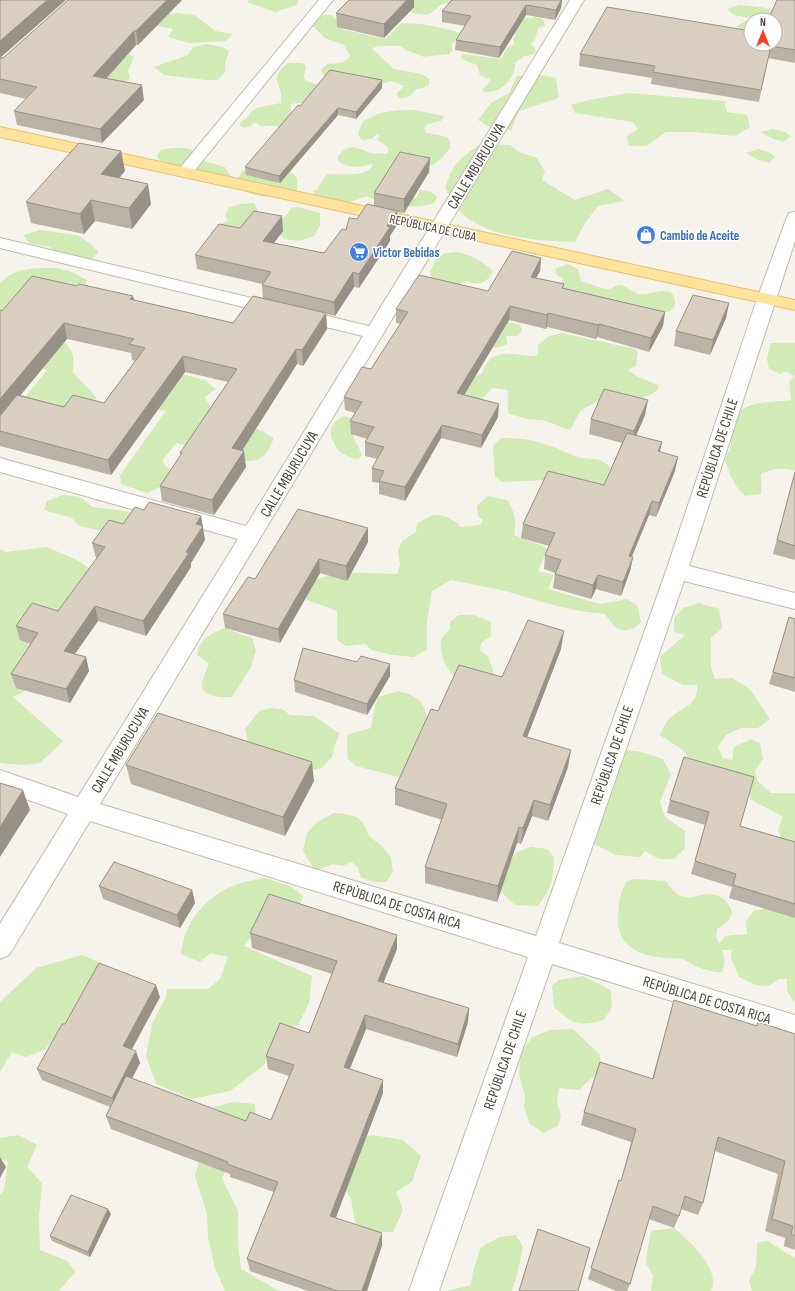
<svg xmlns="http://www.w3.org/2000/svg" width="795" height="1291" viewBox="0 0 795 1291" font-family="'Sofia Sans Condensed',sans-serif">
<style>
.green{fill:#d2eab5}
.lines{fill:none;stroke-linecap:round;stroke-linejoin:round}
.minor-casing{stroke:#c2bbae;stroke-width:2}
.major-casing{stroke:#e6c16a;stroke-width:2}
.minor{fill:#fff;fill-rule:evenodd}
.major{fill:#ffe39c;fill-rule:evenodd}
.wall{fill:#bab2a6;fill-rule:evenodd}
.shaded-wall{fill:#979187}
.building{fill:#d8cfc1;stroke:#979187}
.labels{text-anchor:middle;stroke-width:3;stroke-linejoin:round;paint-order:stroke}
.far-street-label{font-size:13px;fill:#4b4439;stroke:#fff}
.far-shop-label{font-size:13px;font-weight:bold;fill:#366cbe;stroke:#fff;text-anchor:start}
.street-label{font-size:15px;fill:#4b4439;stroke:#fff}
</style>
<rect width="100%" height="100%" fill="#f6f3ec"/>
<path class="green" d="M249,0H298L297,5L275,12L247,2Z
M375,0H496L442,4C437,7 434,12 429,14C419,18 387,4 375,0Z
M740,5L761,7L775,11V20H751V34L744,33L737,26L751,18L733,15L727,9Z
M176,13L195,15L215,31L233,34L226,41L189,43L168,37L173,29L147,24L148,16Z
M324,15H332L345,30L386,39L401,23C422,23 441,27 460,33V36L452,44V51L449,54L424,57L406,50L400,46H379L372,48C377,56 387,60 393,69L422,74L429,79V84L424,88L416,89C412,96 407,99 399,98L396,94L404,86L391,81C374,89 343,78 324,76L321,70L327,64C337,63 344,64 350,56L344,45L325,38L312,25L317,19Z
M536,17L543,19L545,26L538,28L535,40L530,44L534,47L536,52L533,55L524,56L515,63C516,79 498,96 482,91L491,80L480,75L477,65L466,61L461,58L462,54L501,59L507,48L514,44L513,39L516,35L512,32L513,20Z
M207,44L222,47L229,51L225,64L226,71L218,80H206L164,75L154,67L188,55L193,47Z
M98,54H128L134,57L128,71L130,78L121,87H109Z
M288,63H302L306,66L304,76L305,80L320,86L306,102L291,104V116L278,129V126H261L254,122L251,126L245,128L239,125L242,121L247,118L250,113L256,108L281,103V93L276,78L281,69Z
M541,75L556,78L559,98L519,111L511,130L490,127L478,120L491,103L509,93L517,76Z
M629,93L724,101L727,112L747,115L750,127L735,136L694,132H666L646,146H629L627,136L638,129L633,122L575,113L571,105L589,100Z
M399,110H414L444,116L441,121L428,124L424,128L426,133L439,135L447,137L450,141V148L443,157L433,165L411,167L382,191L416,198L420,190C428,190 432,191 437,197L435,203C408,210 392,207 367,196L347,203L314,196L313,191L317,189L327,174C341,173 368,179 373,164C361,167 349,169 338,161V156C350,143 356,147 370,153C375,154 381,153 386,154L389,151L387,146L377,140L380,136L377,134L371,139L362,140L358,134L363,121L380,113Z
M773,129L785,132L791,136L783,142L771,138L761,132Z
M481,144L510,145L519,152L537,158L545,172L542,180L575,200L608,189L625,201L598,206L585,223L575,242C540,241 482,238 458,209C453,203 449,195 445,188C453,163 460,158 481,144Z
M173,148C186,148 193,146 200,160L225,167L230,175L229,178L205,181L184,178L180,168L162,164L157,156L161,150Z
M758,149L771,153L775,157L769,163L756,159L746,153Z
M254,164L289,170L297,178V187L296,193C275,200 254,198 236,187C237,174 243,170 254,164Z
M254,203L265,224L210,239L211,231L228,220L225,216L228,208L241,204Z
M298,207L320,213V225L314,236L299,241L285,239L276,232V224L286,216L291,208Z
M40,230L77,235L84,239L99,252L89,261L56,253L50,247L30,244L23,235Z
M456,252C470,254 482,261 493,271C488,282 478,287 467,281L451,287L434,286L430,272L436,259L445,253Z
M567,264L578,269L581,281C588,283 602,289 608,289C612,289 615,285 620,285C627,286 632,292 639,294C651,296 677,281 675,306L670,311L664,313L580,304L560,285L563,279L557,275L555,269Z
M56,268L72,272L87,280L83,289L0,316V283C15,267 37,268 56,268Z
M510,315L508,322L520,325L522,330L518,336H506L507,344C497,350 490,347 479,344Z
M562,333L635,349L638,352L636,366L628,370L638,377L658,385L659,389L652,394L626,404L602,399L581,410L570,430L543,420L528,419L509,414C506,405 510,399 507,390L492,388L482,399L467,401L454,384L482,374C491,346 511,355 535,356L538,354V345L549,336Z
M61,339C74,350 74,356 73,372L97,398L90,405L71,408L1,402L26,396L47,370L4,359Z
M771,343H795V471C782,467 773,469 761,474V494L745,496C734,487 727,469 724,455L730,451C731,441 732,430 735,420C741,399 774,403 791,400L789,382L794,376L786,371L780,374L769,369L767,359Z
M175,372L205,380L216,389L205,397L212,411L260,430L274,438C267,454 265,461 246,461L176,443L162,461L167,467L175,472L164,485L147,493L121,484L120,475L166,411L152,408Z
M345,416L355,420L353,437L362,454L360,458L355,459C349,457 342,454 338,450C336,447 335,444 333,441C327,429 333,420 345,416Z
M501,438C519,438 536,440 553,447C562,450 570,455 579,457C590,460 603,457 610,468L605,482L600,489L545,480L502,482L495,476L493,446Z
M63,495L80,497L93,507L154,515L103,531L79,526L72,518L44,510L47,501Z
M488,496L507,500C515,511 517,522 514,535L548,548L538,571L554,575L548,589L600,604L627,599L638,606L641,623C624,636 615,630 605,614C572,612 540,601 509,592C490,587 470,584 451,580L432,591L427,621V650L413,657L392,655L371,650L366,644L346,646L337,640V611L307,600L305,590L312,581L339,572L397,574L400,564L398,552L402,541L416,532L417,523C422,521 429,516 435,515C443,514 457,521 461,527L480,525L483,520L478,516L477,506Z
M47,547L79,561L98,575L37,681L22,693L13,697L63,741L40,763L23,765L0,763V549L6,552Z
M699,603L719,609L722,628L711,638V667L715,679L732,678L750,689L770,719L758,728H741L726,735L718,747L723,758L732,760L734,747L751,739L760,743L763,759L755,771L757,780L771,793H795V846L781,839L778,829L783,817L750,799L749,788L693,764L683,750L660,735C663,729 665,723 670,718C683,706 698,707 697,685H683L662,674L660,657L685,635L674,632V618L683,608Z
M459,615H474L491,622V636L481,643L480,650L488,656L494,673L485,682H458C449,671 436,653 442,638C444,635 448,631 450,628V622Z
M225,628L252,638L256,651L251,667L232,697C222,698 197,697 203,680C204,674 208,669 209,663L197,655C200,638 210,634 225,628Z
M398,691C417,696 425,700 427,721L402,778L356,766L348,759L347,749V735L371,728L373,714L378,697Z
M272,708L282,709L290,715L314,716L340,734L335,744L332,757L322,768L304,772L249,749L245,729L259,711Z
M627,750L641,752L663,759L671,774L660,802L665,817L685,831V848L674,859H659L645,851L640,857L616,855L594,844V834L615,760Z
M334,813L344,814L357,817L364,824L369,836L383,847L391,857L393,872L386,882H376L361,878L358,868L352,862L342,866L333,864L315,871L303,851L307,833L317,822Z
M531,847L547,849L554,857C554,877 551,890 538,906L515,905L501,892L499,881L505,867L517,852Z
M265,878L290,886L303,896L300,906L271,909L244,946L312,976L309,1003L298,1025L277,1031L264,1065L230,1091L192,1099L156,1084L146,1056L152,1024L166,997L167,989H208L220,979L228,957L210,953L200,962L181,954C184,922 207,894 238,884C246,881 256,880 265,878Z
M636,879L666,881C670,888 676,895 684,897C692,899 701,894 709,894C721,894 731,903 732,914L729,920L717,929L716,936L719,944L725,936L747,934L746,921L755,910L773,908L795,913V1002L793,1001L787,991V979H778C765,992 754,984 739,977L731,958L732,950H722C725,958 725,964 722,972C713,972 704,970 696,966C691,964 687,960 682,959C676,958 669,958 664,958C637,955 617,946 618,916C619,903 620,891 627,881Z
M82,955L103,964L102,969L68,1025L44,1050L25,1057L12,1052L0,1072V1002L2,1000L36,968Z
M583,976L611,990L612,1007L604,1020C580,1027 572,1024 554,1007L552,986L559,980Z
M573,1029L600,1055L601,1071L587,1082L580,1090L559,1088L557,1103L561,1115L558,1126L544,1133L530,1124L524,1107L525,1096L519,1074L521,1052L533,1037L550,1030Z
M233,1102L255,1104L256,1116L222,1178L238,1211V1243L241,1269L279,1291H225L215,1268L208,1237L207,1214L195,1176L203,1145L216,1112L214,1107Z
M18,1135L37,1145L27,1167L42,1183L39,1217L40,1250L67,1261L75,1272L59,1291H0V1195L4,1190L8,1162L0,1158V1138Z
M373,1135L403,1140L421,1156L412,1182L396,1192L403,1210L393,1232H374L355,1223L351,1198L341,1185L342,1142Z
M674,1228C689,1241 721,1268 711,1291H651L653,1275L646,1264L647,1252L651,1231Z
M516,1235L523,1247L517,1275L512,1291H446L471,1285L473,1272L481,1247L500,1237Z
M767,1241L795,1258V1291H752L749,1281L756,1267L757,1243Z"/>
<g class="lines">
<g class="minor-casing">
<path id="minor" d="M319,0H333L191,175L185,177L179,175L177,172L179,169Z
M570,0H584L100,804L536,936L666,571L757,299L787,217L789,213L795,212V241L689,566L795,593V609L684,581L559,943L795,1015V1039L552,964L439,1291H409L528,957L90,821L9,955L0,959V924L68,814L0,790V770L78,797L238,539L0,472V458L246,526L363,336L0,248V238L369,326Z"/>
</g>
<g class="major-casing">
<path id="major" d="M0,127L795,300V310L0,137Z"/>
</g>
<use href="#minor" class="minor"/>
<use href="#major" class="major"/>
</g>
<path class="wall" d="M182,0L138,45H136L106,78L144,100L102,143L17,125L14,111L26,99L0,93V58Z
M452,0H562L561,8L555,20L526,15L499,58L455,50L456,40L465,26L442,22V11Z
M795,0V63L768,58L759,102L651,84L652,78L579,66L580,54L751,44Z
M414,7L384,38L337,27L336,13Z
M382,88L356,119L338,115L280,183L246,175L245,167L300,106Z
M121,151L125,171L119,178L151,204L132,229L95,221L84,234L31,223L26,202Z
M430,158L429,172L404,213L397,212V225L390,236V241L359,288L354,287L335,316L326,314L327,329L303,366L297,364L242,451L246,467L214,515L162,501L160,486L181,456L180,453L228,382L185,372L111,475L0,446V310L2,311L77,286L133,296L134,300L233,323L263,298L262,284L197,269L195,255L240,228L283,231L274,243L324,253L357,219L374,206V193ZM67,339L131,353L132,360L135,361L104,403L64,407L20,395Z
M541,258L540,271L536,278L564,284L563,288L665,312L663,326L649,352L597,337L596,339L547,327L546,329L509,320L464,395L498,417L481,448L441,438L405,501L379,494V483L372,482V468L377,459L365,456V442L367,439L351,434L350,421L355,413L345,410L344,397L371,369L401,324L396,323V309L488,291Z
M729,303L726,318L710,355L674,346L676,331Z
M645,415L636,436L660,452L675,471L656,517L649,515L632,557H633L630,571L621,596L596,589L591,599L553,588L555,574V573L544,569L545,555L549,546L521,538L523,524L604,485L622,443L589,434L591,419Z
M795,471V560L773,554Z
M144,510L201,516L205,540L191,563V567L146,636L98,621L75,654L86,657L89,671L70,703L16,688L11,674L31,644L20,640L16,626L58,611L97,558H96L92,543L123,524Z
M368,528V542L347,581L320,573L280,643L225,628L223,614L255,579Z
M789,617L795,619V692L769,684Z
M561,649L527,737L568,767L548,821L532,816L521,844L517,843L497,902L425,883V867L442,820L395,805V788L438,711L502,677Z
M357,662L390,664V676L367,715L295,692L294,680Z
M684,757L740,826L795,842V918L729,898L732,887L691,874L705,825L667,813L670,800Z
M126,765L314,781L285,836L131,784Z
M99,886L192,890L195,903L180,928L103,899Z
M250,933L397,949L383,983L469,1008L468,1022L457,1057L366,1029L350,1069L383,1093L335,1218L382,1245L367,1291H308L250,1271L247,1259L274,1192L230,1177V1174L111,1129L106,1116L110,1107L42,1080L37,1069L65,1024L160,997L132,1049L140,1063L132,1079L246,1121L271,1120L289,1076L268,1069L266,1056L309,1033L332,974L252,948Z
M674,1000L756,1026L758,1022L795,1034V1250L784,1246L785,1238L765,1231L778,1174L715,1151L703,1203L698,1215L681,1209L679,1216L674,1228L649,1219L630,1284L627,1291H616L588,1279L619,1180L621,1181L631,1142L581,1125L584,1112L652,1079Z
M111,1214L90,1257L52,1241L50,1236Z"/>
<path class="shaded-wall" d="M47,0H66L0,58V41Z
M167,0H182L138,45L136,31Z
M407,0H414V7L384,38V24Z
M561,0H562L561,8L555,20L556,10Z
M526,5V15L499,58L500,47Z
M134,31L136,45L96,90L93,76Z
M382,80V88L356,119V112Z
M142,85L144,100L102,143L100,129Z
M338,108V115L280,183L279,176Z
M121,151L125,171L105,194L101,174Z
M430,158L429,172L404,213V199Z
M148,184L151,204L132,229L129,208Z
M91,200L95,221L84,234L80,214Z
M397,211V225L390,236V241L359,288V274Z
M282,216L283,231L265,255L263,241Z
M541,258L540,271L529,290L531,277Z
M353,272L354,287L335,316L334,302Z
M133,296L136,311L130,299Z
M729,303L726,318L710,355L713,340Z
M510,306L509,320L457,407V393Z
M665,312L663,326L649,352L651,338Z
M326,313L327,329L303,366L302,350Z
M548,313L547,327L546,329L547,315Z
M64,323L67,339L0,420V399Z
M599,324L597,337L596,339L598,325Z
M296,349L297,364L234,463L232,448Z
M183,356L185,372L111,475L108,460Z
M648,400L645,415L632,445L634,431Z
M499,404L498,417L481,448L482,435Z
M442,425L441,438L405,501V487Z
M662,442L659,456L658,451Z
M244,451L246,467L214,515L212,500Z
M678,457L675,471L656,517L659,503Z
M652,501L649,515L626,570L629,556Z
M201,516L205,540L191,563V567L146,636L143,621L186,552L196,524Z
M368,528V542L347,581L346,566Z
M633,557L630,571L621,596L623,582Z
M319,559L320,573L280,643L278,629Z
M598,575L596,589L591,599L593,585Z
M95,606L98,621L67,665L64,651Z
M564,631L561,649L521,753L523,736Z
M86,657L89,671L70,703L66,689Z
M390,664V676L367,715V704Z
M571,750L568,767L548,821L550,805Z
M312,762L314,781L285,836L283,817Z
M23,790L30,810L0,857V827Z
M534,800L532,816L521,844L523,828Z
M519,827L517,843L497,902L498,886Z
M192,890L195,903L180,928L177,915Z
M397,935V949L378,996V981Z
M156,985L160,997L127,1058L123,1046Z
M469,1008L468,1022L457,1057L458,1044Z
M365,1015L366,1029L345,1080L344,1067Z
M136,1051L140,1063L116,1109L112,1098Z
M383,1080V1093L332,1228L330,1216Z
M0,1157L6,1167L0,1178Z
M108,1209L111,1214L90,1257L88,1252Z
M382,1233V1245L367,1291H362Z"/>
<path class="building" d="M0,0H47L0,41Z
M68,0H167L136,31H134L93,76L142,85L100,129L14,111L37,87L0,79V58H3Z
M349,0H407L384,24L336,13Z
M452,0H561L556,10L526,5L500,47L456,40L471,16L442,11Z
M777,0H795V50L771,46L761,90L653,72L655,66L580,54L607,7L751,31V44H775V20H768Z
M330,70L382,80L356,112L338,108L279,176L245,167L298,105L300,106Z
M79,143L121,151L101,174L148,184L129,208L91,200L80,214L26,202Z
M400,152L430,158L404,199L374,193Z
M367,204L397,211L387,226L390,227L359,274L353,272L334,302L262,285L271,272L195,255L219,224L240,228L254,211L282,216L263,241L324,253L342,229L346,230L349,218L357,219Z
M512,251L541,258L531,277L564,284L562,288L665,312L651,338L599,324L598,325L548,313L547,315L510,306L457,393L499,404L482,435L442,425L405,487L379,481L384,471L372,468L384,447L365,442L374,427L350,421L362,402L344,397L362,367L371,369L408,312L396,309L419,275L488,291Z
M32,276L77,286L79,284L133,296L130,299L233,323L253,296L326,313L302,350L296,349L232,448L244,451L212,500L160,486L182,453H180L237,369L183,356L108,460L0,431V416L17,395L64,407L73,395L104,403L145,348L129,344L134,339L64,323L0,399V310L2,311Z
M693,295L729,303L713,340L676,331Z
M604,389L648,400L634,431L591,419Z
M627,433L662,442L658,451L678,457L659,503L652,501L629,556L633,557L623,582L598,575L593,585L555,574L561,560L545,555L555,533L523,524L548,471L604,485Z
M795,472V546L777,540Z
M149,502L201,516L196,524L203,526L186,552L189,553L143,621L95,606L64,651L86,657L66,689L11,674L38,633L16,626L32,603L58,611L105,547L92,543L109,520L123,524L135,507L144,510Z
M298,509L368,528L346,566L319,559L278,629L223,614L248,577L255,579Z
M789,617L795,619V678L773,672Z
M528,620L564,631L523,736L571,750L550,805L534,800L523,828L519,827L498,886L425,867L447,804L395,788L431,709L438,711L459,665L502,677Z
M303,648L357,662L361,656L390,664L367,704L294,680Z
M158,713L312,762L283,817L126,765Z
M684,757L754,777L740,826L795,842V904L733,885L736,874L695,861L709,812L670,800Z
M0,783L23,790L0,827Z
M114,862L192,890L177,915L99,886Z
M269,894L397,935L378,981L469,1008L458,1044L365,1015L344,1067L383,1080L330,1216L382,1233L362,1291H337L247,1259L278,1182L227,1164L228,1162L106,1116L126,1076L246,1121L250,1112L271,1120L294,1065L266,1056L280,1023L309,1033L337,961L250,933Z
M99,963L156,985L123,1046L136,1051L112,1098L37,1069L62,1024H65Z
M674,1000L757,1026L758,1022L795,1034V1236L791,1234L793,1226L772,1219L785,1161L718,1137L703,1203L685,1196L679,1216L653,1206L630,1284L591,1268L619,1180L621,1181L636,1129L584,1112L600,1062L653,1079Z
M71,1195L108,1209L88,1252L50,1236Z
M538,1229L590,1248L578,1291H519Z"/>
<defs>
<g id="shop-disc" transform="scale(1)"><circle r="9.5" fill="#3f7fe0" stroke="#fff"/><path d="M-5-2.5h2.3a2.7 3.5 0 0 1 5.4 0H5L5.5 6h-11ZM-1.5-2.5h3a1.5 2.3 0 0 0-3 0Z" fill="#fff"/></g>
<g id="supermarket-disc" transform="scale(1)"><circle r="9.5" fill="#3f7fe0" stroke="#fff"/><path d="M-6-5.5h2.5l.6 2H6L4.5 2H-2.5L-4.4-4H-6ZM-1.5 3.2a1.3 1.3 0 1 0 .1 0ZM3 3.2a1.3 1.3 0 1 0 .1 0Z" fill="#fff"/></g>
</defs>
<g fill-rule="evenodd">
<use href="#shop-disc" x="646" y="235"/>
<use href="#supermarket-disc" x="359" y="252"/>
</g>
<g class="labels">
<g class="far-street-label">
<text transform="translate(433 227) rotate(12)" y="5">REPÚBLICA DE CUBA</text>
</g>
<g class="far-shop-label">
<text x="660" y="240">Cambio de Aceite</text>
<text x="373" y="257">Victor Bebidas</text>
</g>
<g class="street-label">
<text transform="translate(476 166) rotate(-59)" y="5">CALLE MBURUCUYA</text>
<text transform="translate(717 448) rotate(-72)" y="5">REPÚBLICA DE CHILE</text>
<text transform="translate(289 474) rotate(-59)" y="5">CALLE MBURUCUYA</text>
<text transform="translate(120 750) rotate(-59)" y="5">CALLE MBURUCUYA</text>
<text transform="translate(612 755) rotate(-71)" y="5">REPÚBLICA DE CHILE</text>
<text transform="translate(397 905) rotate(17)" y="5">REPÚBLICA DE COSTA RICA</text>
<text transform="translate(707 1000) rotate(17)" y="5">REPÚBLICA DE COSTA RICA</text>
<text transform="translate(505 1060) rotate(-71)" y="5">REPÚBLICA DE CHILE</text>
</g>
</g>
<g transform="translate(763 32)"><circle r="19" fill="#ffffff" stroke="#b7b4b0"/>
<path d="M0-3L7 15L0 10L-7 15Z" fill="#fc3f1d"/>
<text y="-6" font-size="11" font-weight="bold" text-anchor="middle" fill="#4b4439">N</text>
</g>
</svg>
